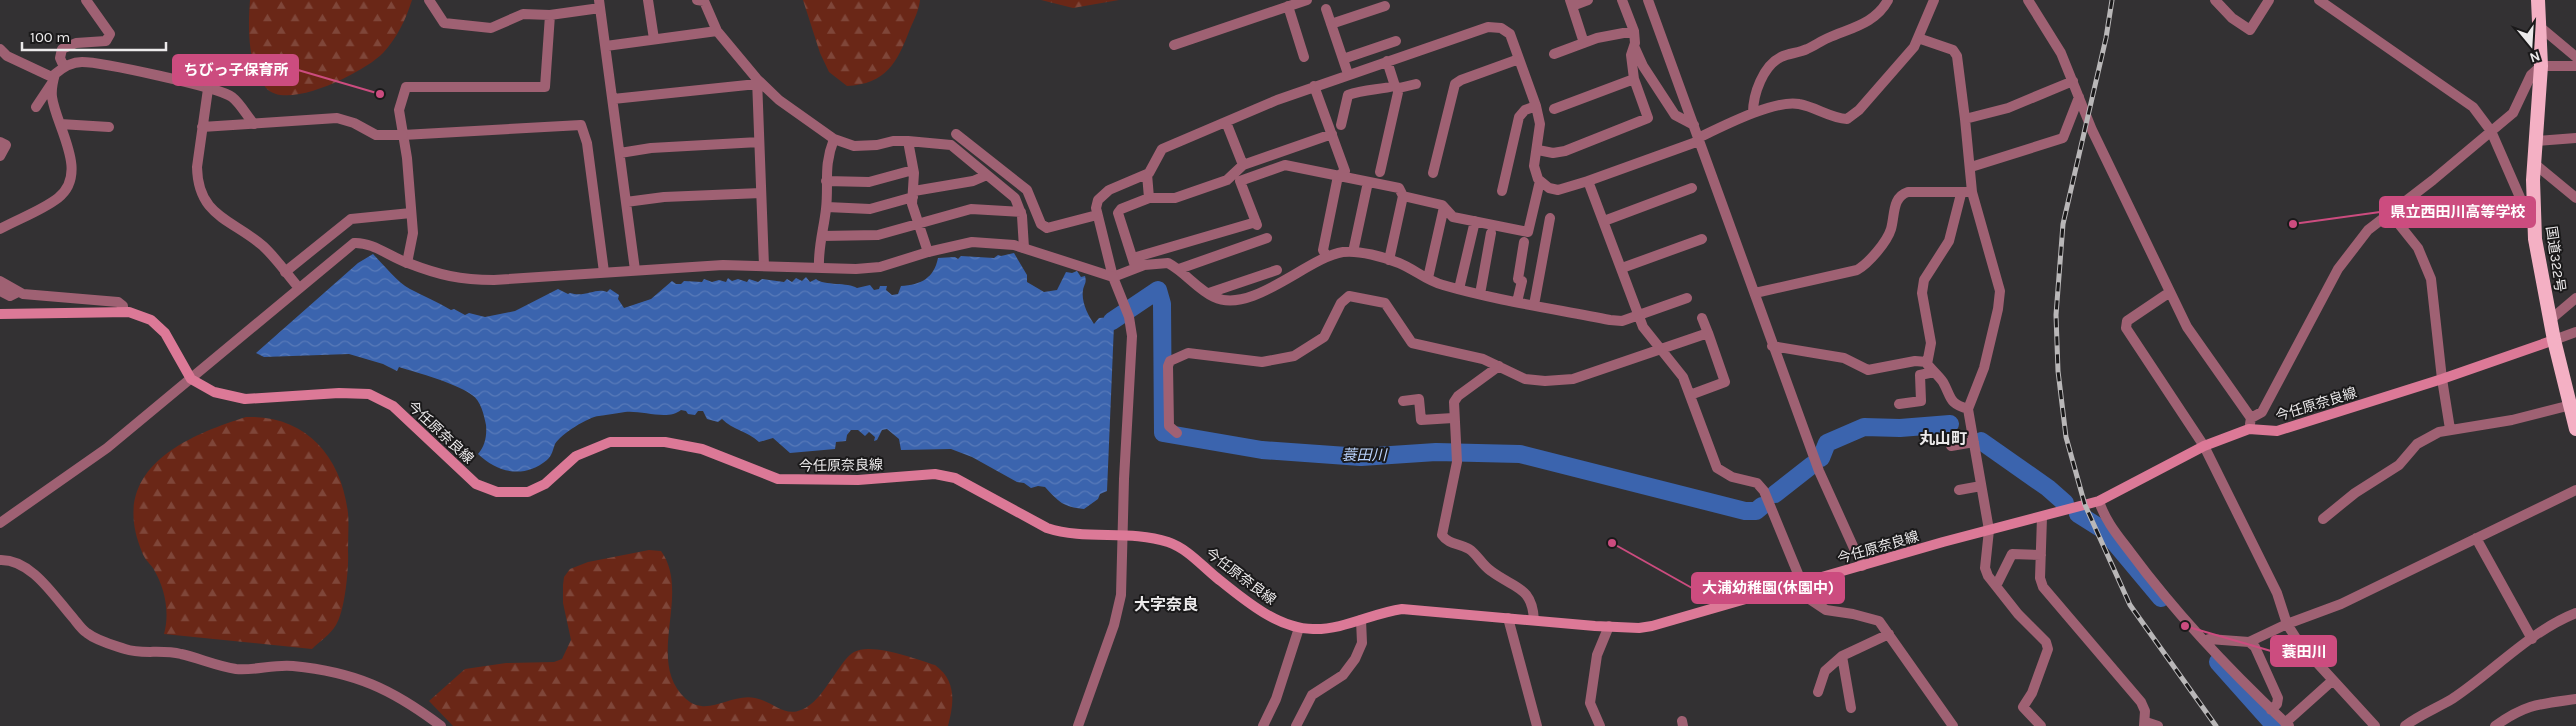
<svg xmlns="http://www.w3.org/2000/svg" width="2576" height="726" viewBox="0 0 2576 726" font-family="Karla,'Noto Sans JP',sans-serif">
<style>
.forest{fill:url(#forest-firs)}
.water{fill:url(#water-waves)}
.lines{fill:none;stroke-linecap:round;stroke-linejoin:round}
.river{stroke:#3b64ae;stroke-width:18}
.minor{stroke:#9f6173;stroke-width:10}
.tertiary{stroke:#9f6173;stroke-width:10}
.secondary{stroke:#dc7997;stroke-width:10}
.trunk{stroke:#f4b0c4;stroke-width:14}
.rail-casing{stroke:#b9b7b8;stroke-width:5}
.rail{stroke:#1a191a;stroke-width:3;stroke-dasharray:9;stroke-linecap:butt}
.labels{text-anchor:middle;stroke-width:4;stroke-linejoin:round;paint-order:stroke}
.street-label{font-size:14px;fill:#eceaeb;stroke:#1a191a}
.water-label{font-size:15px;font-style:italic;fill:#b9d1fa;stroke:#1a191a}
.quarter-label{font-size:16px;font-weight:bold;fill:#eceaeb;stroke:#1a191a}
.leader{fill:none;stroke:#cc4c7f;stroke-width:2}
.callout-dot{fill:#cc4c7f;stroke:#1a191a;stroke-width:2}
.callout{fill:#cc4c7f;stroke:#cc4c7f;stroke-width:2}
.callout-label{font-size:15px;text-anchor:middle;font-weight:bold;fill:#fff}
</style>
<defs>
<pattern id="forest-firs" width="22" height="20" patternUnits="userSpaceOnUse" patternTransform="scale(1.25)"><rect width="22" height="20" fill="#6a2717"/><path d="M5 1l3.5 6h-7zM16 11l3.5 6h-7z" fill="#7f4639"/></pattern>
<pattern id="water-waves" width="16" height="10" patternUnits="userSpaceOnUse" patternTransform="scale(1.25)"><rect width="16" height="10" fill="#3b64ae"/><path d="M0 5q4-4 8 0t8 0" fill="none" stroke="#587ab9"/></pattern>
</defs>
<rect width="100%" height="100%" fill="#333133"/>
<path class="forest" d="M250,0H412C406,19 397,38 383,53C366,71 287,112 266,88C247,67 248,26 250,0Z
M803,0H920C919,10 914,20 910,29C897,63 886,84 847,86L829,72L820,53Z
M1041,0H1119L1073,8Z
M246,417C305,415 341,455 348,513C349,525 348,538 348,551C349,568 345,611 336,625C331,634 319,642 312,649L164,634C170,612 165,588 153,568C149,563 144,558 142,552C108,471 182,437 246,417Z
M649,550L661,551C692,594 644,661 686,699C708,718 730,693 755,698C776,702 787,723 811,704C826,693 842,658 854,652C871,642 916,659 935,665C957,681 954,703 948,726H453L429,701L465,669L506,663L554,662L562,659L571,640L563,603V585L564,577L570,569L588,562Z"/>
<path class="water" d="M1014,253L1027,275V282L1044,292L1057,290L1066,272L1072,273L1077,271L1081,277L1085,276C1087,283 1084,284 1083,290C1081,302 1088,315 1094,324L1099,318L1113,317L1121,308L1124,316L1114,325L1107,491L1100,494L1098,499L1084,509C1063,507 1059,502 1045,487L1038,486L1031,488L1024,483L1017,482L972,457L951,449L901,450L899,439L887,429L882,430L877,440L874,441L875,437L869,432L865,436L858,430H851L847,435L846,441L836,442L835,449L790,453L773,438L759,442C747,431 733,430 722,419L718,422L707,419L703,411H698L695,415L688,414L686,411L681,410C668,421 642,410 625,412C617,413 608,415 599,416C588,417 561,434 555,444C553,449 552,456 547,460C524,479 498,473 478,454C485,446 487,436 486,425C484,415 481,401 472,395C456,383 418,373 399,367L397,371L383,364L349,354L264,357L256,353L358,263L373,254C384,265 397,282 410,289C425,297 438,302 451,310L454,309L465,315L469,313L485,317L515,311L558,289L568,294L570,293C585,298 596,287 607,292L610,289L619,295L618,299L624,308L651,299L672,281L676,284H681L684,281L702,282L704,279L712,282L719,280L726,282L728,278L732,281L738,279L747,282L749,279L758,282L762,279L784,282L787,279L792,282L796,278L802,281L806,277L810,282L816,279C824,286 848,282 857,288L870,285L874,290L879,289L880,286H887L886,290L892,295L898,294L901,286C921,285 934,278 938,258L955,257L958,259L961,256L994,258L998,255L1001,256Z"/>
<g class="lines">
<path class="river" d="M1112,321L1158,290L1162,304L1163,433L1262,450L1361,457L1436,452L1520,454L1745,511H1756L1762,506
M1981,441L2048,488L2065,503
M1821,458L1827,443L1864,427L1900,428L1950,424
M1775,494L1812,465
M2078,514L2105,531L2161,598
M2218,662L2275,726"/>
<path class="minor" d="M429,0L444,23L491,28L523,14L550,15
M599,0L635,270
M648,0L654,39
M697,0L704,1L717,31
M1570,0L1572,6L1588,0
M1622,0L1634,31L1635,43L1631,55L1634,79
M1648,0L1819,471L1862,566
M2028,0L2061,53L2092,130L2187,327L2251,418L2250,424
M2215,0L2232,18L2250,30L2269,0
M2319,0L2473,107L2491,131L2522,202L2534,213
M1288,6L1304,57
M1572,6L1584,43
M1326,9L1348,74
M1331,24L1385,6
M2539,26L2576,57
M1918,38L1953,50L1957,56L1965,119
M1174,45L1307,0
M606,46L717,31L757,79L779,100L834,139L854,146L877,145L893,141H908L914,173L912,204L928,252
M1634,46L1643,66L1675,115L1694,125
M0,49L7,56L54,78
M1554,54L1597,38L1634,31
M1343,59L1396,41
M1387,61L1395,86L1399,88L1416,84
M64,67L60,58L62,49L76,43L106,41L110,34L86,0
M757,79L764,266
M1314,86L1345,171L1338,176L1323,250L1327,257
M613,99L757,84
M36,107L52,83
M1753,113C1753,94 1763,66 1781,57C1789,53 1799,53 1807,49C1814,46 1821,41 1828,38C1850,28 1875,24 1888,0
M1226,122L1243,165
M60,124L109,127
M1341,125L1348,95C1364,89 1379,90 1395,86
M956,134L1027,190L1041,224L1047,228L1097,215
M403,135L581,125L587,143L604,272
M1698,138C1721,127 1775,99 1799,104C1816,107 1830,118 1847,119L1859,110L1914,47L1934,0
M908,141L951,145L1015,198L1022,216L1024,248
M2537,141L2576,138
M0,142L6,145L0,156
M1538,150L1553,153L1565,151L1648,118L1634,79L1554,109
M620,153L651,148L759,142
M2535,164L2576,198
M1971,167L2063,138L2079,97
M1380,172L1399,88
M1433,173L1455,84L1461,80L1519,59
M826,181L869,182L913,170
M1588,181L1643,327L1683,377L1717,468L1732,477L1757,483L1764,491L1808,598L1826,610L1853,614L1879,621L1953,726
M914,191L973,181L987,175
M1502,191L1519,117L1525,110L1536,106
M1961,194L1949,241L1924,280L1922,293L1931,343L1927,364C1932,370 1939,376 1943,382C1952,398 1948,403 1968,409
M1149,198H1175L1227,180L1243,165L1332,134
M626,202L664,197L761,193
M827,207L870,209L913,197
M2390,213L2418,248L2431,279L2442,379L2450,429
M1604,221L1692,188
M1257,225L1240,181L1285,165L1399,188L1403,196L1442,205L1453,217L1528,232L1540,181
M0,229C18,219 41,211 58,198C90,173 56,127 52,97C51,89 53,81 55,74C63,67 71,62 82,62C101,62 219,87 232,97C240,103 247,116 254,124
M822,236L878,235L971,209L1021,212
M1353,252L1368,182
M1133,258L1256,222
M1389,260L1403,196
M407,263L413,233L407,158L399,110L406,87H545L550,15L600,8
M1134,263L1118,213L1121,209L1149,198L1147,174
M819,267C818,247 824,228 826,209C829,182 823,167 834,139
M1622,268L1702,239
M1179,269L1267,238
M285,272L351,219L411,213
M1428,278L1444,207
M0,281L23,294L118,302L123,306V312
M1459,289L1475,221
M0,291L10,296L18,292
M2170,292L2127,321L2126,328L2204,446L2277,593L2287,624L2299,643L2375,726
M1209,293L1277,270
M1755,293L1857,270C1869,263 1887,242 1891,229C1895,215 1892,197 1908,192H1972
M1480,294L1491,233
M1687,298L1622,321L1610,320C1555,309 1498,301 1443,285C1427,281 1414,269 1399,263C1384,257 1359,250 1343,252C1308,257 1252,315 1214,297C1197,289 1185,272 1168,263L1144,265L1113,277L1096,208L1098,200L1109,190L1149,173L1162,149L1277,100L1488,27L1501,28L1510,34L1536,106L1540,124L1534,166L1538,179L1549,188L1558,190L1588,181L1699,141
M1517,302L1522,281L1518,279L1524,242
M1534,305L1550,218
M1702,318L1708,333
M2550,320L2576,298
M2554,340L2576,332
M1772,346L1844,358L1868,370L1915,361L1927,362
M1499,366L1458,396L1454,402L1457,462L1442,535C1449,545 1459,543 1469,549C1477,554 1482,565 1491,571C1515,589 1532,586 1534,620
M1403,401L1419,399L1421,420L1453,418
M1899,404L1921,401L1920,375L1934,372
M2251,418L2262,412L2338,269L2368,230L2433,180L2513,113L2531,75L2541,66H2576
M1177,433L1169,426L1168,366L1170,361L1188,353L1262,362L1294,356L1324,337L1341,303L1349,296L1385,303L1412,343L1483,359L1525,379L1545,381L1573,379L1708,333L1725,382L1690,395
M1951,446L1974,442
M1959,490L1981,486
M2099,501C2105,521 2119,537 2131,553C2177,615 2232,673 2289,726
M2042,517L2040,578L2043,587L2141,702L2145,711L2144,726
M2323,519L2355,493L2399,465L2417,444L2439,432L2512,420L2571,405
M2476,538L2532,639
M0,560C32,559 55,598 74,619C78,624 82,630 87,633C97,641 113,645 125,649C142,655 161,649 181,654C199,658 217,666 236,669C254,671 274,664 293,666C355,672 392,689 441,726
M1996,586L2012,554L2041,555
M2206,641L2209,639L2249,642L2287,624L2341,604L2576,490
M2249,642L2255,647L2278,698L2277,704L2271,710
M1842,656L1851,708
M1818,692L1825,671L1842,656L1889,634
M1682,721L1683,726
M2146,722L2158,726
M2285,723L2333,680
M1263,726L1276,699L1299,628
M1296,726L1312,695L1343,675L1355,659L1362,643L1361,620
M1600,726L1590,703L1597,655L1609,626
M2041,726L2023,707L2032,693L2048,649L2046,642L2018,614L1988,576L1985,568L1989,530L1968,409L1984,368L1998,309L2000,291L1972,192L1965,119L2008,108L2073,81
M2405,726C2419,715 2437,708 2452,699C2493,672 2530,631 2576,613
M2495,726C2526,704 2539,704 2576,699"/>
<path class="tertiary" d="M208,89L197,167C198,217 232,219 263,246C276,258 287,274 299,288
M202,127L337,118L354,123L376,135H403
M0,523L107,448L354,243C373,242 390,257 408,263C439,275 460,280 494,280L723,265L856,269L880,267L928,252L972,242L1014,245L1113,277L1129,317L1132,336L1124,479L1121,595L1114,625L1078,726
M1508,618L1537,726"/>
<path class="secondary" d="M0,314L129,312L151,320L165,333L191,379L214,392L245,399L339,393L369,394L393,406L476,484L497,492H528L545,484L576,456L610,442H665L702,449L778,479L858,480L935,474L955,478L1047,528C1086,541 1129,529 1168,542C1188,549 1201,565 1217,578C1243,599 1278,629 1313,629C1344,630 1372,613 1402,609L1595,626L1639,628L1652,626L1943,542L2099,501L2204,446L2249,429L2277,431L2442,379L2554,340"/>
<path class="trunk" d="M2538,0L2541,66L2533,180L2535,239L2554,340L2576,429"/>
<g class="rail-casing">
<path id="rail" d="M2112,0L2106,38L2063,224L2056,315L2058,371L2066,437L2085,505L2130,605L2216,726"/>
</g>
<use href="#rail" class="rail"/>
</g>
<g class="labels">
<g class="street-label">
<text transform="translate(2556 259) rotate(82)" y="5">国道322号</text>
<text transform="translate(2316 404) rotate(-17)" y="5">今任原奈良線</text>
<text transform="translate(441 432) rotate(43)" y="5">今任原奈良線</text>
<text transform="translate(841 465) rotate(-1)" y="5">今任原奈良線</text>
<text transform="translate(1878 547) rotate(-16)" y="5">今任原奈良線</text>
<text transform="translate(1241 576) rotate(37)" y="5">今任原奈良線</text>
</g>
<g class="water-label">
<text x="1364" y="460">蓑田川</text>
</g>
<g class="quarter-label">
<text x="1943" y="444">丸山町</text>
<text x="1166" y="610">大字奈良</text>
</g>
</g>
<path class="leader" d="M380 94L298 70M2293 224L2380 212M1612 543L1692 588M2185 626L2271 651"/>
<g class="callout-dot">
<circle cx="380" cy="94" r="5"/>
<circle cx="2293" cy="224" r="5"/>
<circle cx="1612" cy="543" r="5"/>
<circle cx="2185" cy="626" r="5"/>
</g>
<g class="callout">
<rect x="173" y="55" width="125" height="30" rx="5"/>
<rect x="2380" y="197" width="155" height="30" rx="5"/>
<rect x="1692" y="573" width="152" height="30" rx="5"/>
<rect x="2271" y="636" width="65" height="30" rx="5"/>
</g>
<g class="callout-label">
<text x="236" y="75">ちびっ子保育所</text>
<text x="2458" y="217">県立西田川高等学校</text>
<text x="1768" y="593">大浦幼稚園(休園中)</text>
<text x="2304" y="657">蓑田川</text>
</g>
<g transform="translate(2531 45) rotate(162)" stroke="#1a191a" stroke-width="4" paint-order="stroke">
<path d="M0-4L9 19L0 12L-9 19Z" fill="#eceaeb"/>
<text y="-8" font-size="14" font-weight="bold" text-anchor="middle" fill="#eceaeb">N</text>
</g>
<path d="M22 42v8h144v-8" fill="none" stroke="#eceaeb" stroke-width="2.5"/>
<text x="30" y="42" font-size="15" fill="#eceaeb" stroke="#1a191a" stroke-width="4" paint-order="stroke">100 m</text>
</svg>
